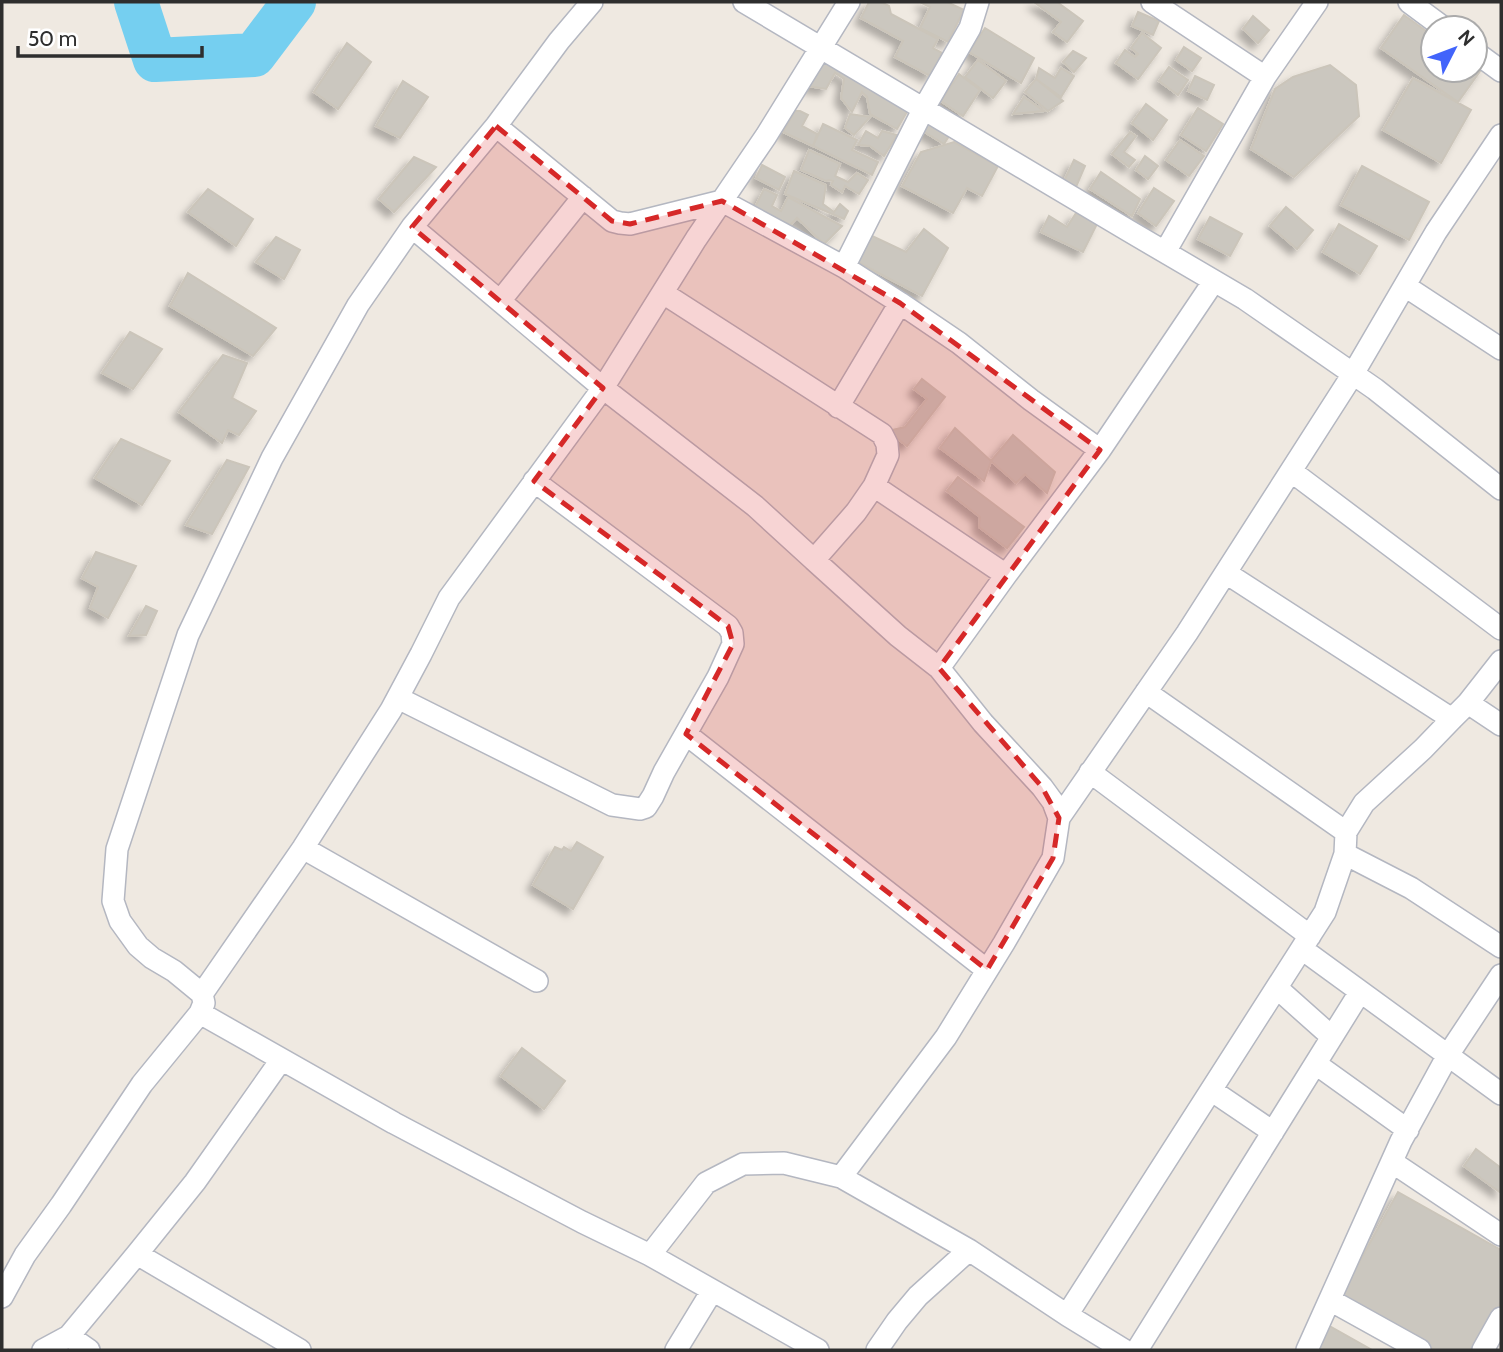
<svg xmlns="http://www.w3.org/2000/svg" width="1503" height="1352" viewBox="0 0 1503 1352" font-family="Cabin,sans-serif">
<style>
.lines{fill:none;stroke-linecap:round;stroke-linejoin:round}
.river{stroke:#75cff0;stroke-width:44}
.building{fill:#cbc7bf;stroke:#cbc5ba;stroke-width:2;filter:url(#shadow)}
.minor-casing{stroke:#b4b7c1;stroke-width:24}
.minor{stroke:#fff;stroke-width:21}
.marked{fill:#d62828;fill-opacity:0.2;stroke:#d62828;stroke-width:5;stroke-dasharray:14 9;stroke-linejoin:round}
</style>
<defs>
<filter id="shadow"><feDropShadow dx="-6" dy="6" stdDeviation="3.5" flood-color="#0004"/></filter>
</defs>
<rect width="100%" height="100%" fill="#efe9e1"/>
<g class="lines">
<path class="river" d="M136,2L155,60L254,55L294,2"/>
</g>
<path class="building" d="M869,2H881L889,6L891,14L938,39L933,48L942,53L930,76L895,57L903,41L861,18Z
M920,2H947L964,10L948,42L920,28L930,7Z
M1034,2H1057L1083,21L1067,42L1053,32L1061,22Z
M1138,12L1159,21L1153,35L1132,26Z
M1404,15L1433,36V70H1475V62L1483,67L1458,102L1381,48Z
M1253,16L1269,30L1258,43L1243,29Z
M985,28L1034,58L1021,83L969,52Z
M1142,33L1161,48L1138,79L1116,63L1125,50L1135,57L1138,54L1131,48Z
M347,43L371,62L338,109L314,92Z
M1184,47L1201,58L1192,71L1176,60Z
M1073,51L1086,58L1074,72L1063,62Z
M824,59L908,110L897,129L870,114L867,97L862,92L852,112L841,98L844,79L835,73L826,89L808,86Z
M978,60L1006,81L993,98L965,77Z
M1330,65L1356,85L1359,116L1294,177L1251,149L1275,89L1293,77Z
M1169,67L1188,80L1178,95L1159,81Z
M1039,68L1055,78L1061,68L1074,76L1061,97L1036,79Z
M959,74L980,90L963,116L941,101Z
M1195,76L1214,85L1207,100L1188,91Z
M1413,78L1471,110L1441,163L1383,130Z
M1036,79L1063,101L1048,111L1025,92Z
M403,81L428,97L400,138L376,126Z
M1024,97L1044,111L1013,114Z
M1146,104L1167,120L1153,140L1132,123Z
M1198,108L1223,124L1206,151L1181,135Z
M795,111H800L808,115L802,126L817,134L813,146L783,132Z
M850,114L870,117L854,135L845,128Z
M928,118L951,133L944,144L921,130Z
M823,124L857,140L852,150L878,162L872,175L813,146Z
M866,131L878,138L882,131L897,135L884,156L870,146L858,145Z
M1130,132L1136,136L1124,152L1135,160L1129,167L1112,154Z
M1180,140L1204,156L1189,176L1166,160Z
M954,142L998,166L982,196L967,188L953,213L902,186L921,152Z
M809,150L840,164L835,176L848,182L857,173L868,180L859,194L845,186L842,192L831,185L833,181L829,180L826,181L801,170Z
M1145,156L1158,166L1148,179L1136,170Z
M414,157L436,167L394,212L379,199Z
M1074,160L1085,166L1076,187L1064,181Z
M762,165L785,177L779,190L756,178Z
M1362,166L1429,202L1409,240L1341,205Z
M794,171L826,185L823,204L834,212L840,204L848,211L844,219L785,194Z
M1101,172L1140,199L1132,216L1090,189Z
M1154,188L1174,201L1156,226L1138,213Z
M208,189L253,219L236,246L188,212Z
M764,189L777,195L772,206L781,211L788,197L842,226L824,244L797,218L790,225L755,207Z
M1286,207L1313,230L1297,249L1270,226Z
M1076,213L1097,224L1083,252L1041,232L1049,216L1067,227Z
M1210,217L1242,234L1230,256L1198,239Z
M1339,224L1377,246L1360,274L1323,252Z
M924,229L948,248L922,296L852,259L868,234L906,252Z
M276,237L300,250L284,279L256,262Z
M188,273L276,328L253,356L170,306Z
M130,332L162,349L133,389L102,373Z
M223,355L247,363L232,398L256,411L239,435L228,430L222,443L179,412Z
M922,379L945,397L907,446L888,431L905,427L927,399L914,389Z
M955,428L991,461L984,481L940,448Z
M1013,435L1055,472L1047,493L1025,474L1016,483L991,461Z
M121,439L170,461L142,505L95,478Z
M227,460L249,467L212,534L186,525Z
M958,477L1024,527L1007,548L979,527L980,517L947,491Z
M96,552L136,566L108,618L90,608L98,587L82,578Z
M146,606L157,611L146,635L129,636Z
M577,842L603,857L573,909L533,885L555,847L562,850L564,847L571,851Z
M522,1048L565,1081L544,1109L501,1076Z
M1476,1149L1501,1168V1193L1464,1166Z
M1398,1192L1501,1250V1302L1474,1350H1435L1340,1297Z
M1326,1324L1372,1350H1311Z"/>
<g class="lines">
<g class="minor-casing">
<path id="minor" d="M744,2L1129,231L1245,299L1375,389L1501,489
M1152,2L1265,77
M1409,2L1444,28
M1475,52L1501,71
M496,126L612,221L620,223L630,224L722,201L844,267L900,303L959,343L1031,400L1100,450
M412,227L603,388L755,506L814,560L856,512L874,486L888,455L887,444L882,434L663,293
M1165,252L1265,77L1317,2
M844,267L924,108L970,28L978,2
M1405,286L1501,349
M500,301L583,197
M838,407L900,303
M1291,471L1501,629
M874,486L1006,575
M814,560L898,636L939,668L983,723L1042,787L1053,802L1059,818L1053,858L1004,943L946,1037L841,1177
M1226,573L1452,719
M939,668L1006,575L1100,450L1214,281
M1146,692L1346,832
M398,698L612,805L640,809L646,807L653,796L664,772L718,677L733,644L732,633L728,626L534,481
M1468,703L1501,725
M686,734L987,970
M1090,772L1310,936
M1059,818L1187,633L1353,374L1436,232L1501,135
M303,848L537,981
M1345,854L1411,888L1501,947
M1302,949L1501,1094
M1277,988L1332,1037
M202,994L174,971L152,958L138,946L120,921L113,901L117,849L188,635L272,458L358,305L412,227L496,126L559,41L592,2
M200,1013L394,1123L582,1222L650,1255L818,1350
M1316,1064L1408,1130
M1211,1090L1273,1132
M1392,1162L1501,1235
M137,1254L300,1350
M650,1255L706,1183L743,1164L784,1163L841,1177L969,1250L1067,1315L1124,1350
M2,1297L25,1255L61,1205L142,1084L200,1013L204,1003L202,994L303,848L391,710L421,654L449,598L603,388L696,239L766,136L849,2
M1330,1300L1420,1350
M1067,1315L1325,912L1345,854L1346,832L1364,803L1423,749L1452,719L1468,703L1501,661
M69,1336L89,1350
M43,1350L69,1336L137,1254L195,1182L281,1060
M676,1350L712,1291
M877,1350L897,1321L918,1296L969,1250
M1137,1350L1360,992
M1307,1350L1401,1141L1448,1055L1501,975
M1483,1350L1501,1318"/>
</g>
<use href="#minor" class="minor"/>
</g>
<path class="marked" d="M496,126L612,221L630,224L722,201L900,303L1100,450L939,668L1042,787L1059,818L1053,858L987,970L686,734L733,644L728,626L534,481L603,388L412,227Z"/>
<rect width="1503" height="1352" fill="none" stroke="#2e2e2e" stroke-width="7"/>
<g transform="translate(1454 49) rotate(48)"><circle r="33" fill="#ffffff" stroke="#ababab" stroke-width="2"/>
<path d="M0-5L12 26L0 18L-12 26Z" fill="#4264fb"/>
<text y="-10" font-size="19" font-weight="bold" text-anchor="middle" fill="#2e2e2e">N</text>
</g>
<path d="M18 46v10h184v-10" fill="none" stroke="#2e2e2e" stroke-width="3.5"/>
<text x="28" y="46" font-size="21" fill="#2e2e2e" stroke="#ffffff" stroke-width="5" paint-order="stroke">50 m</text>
</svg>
